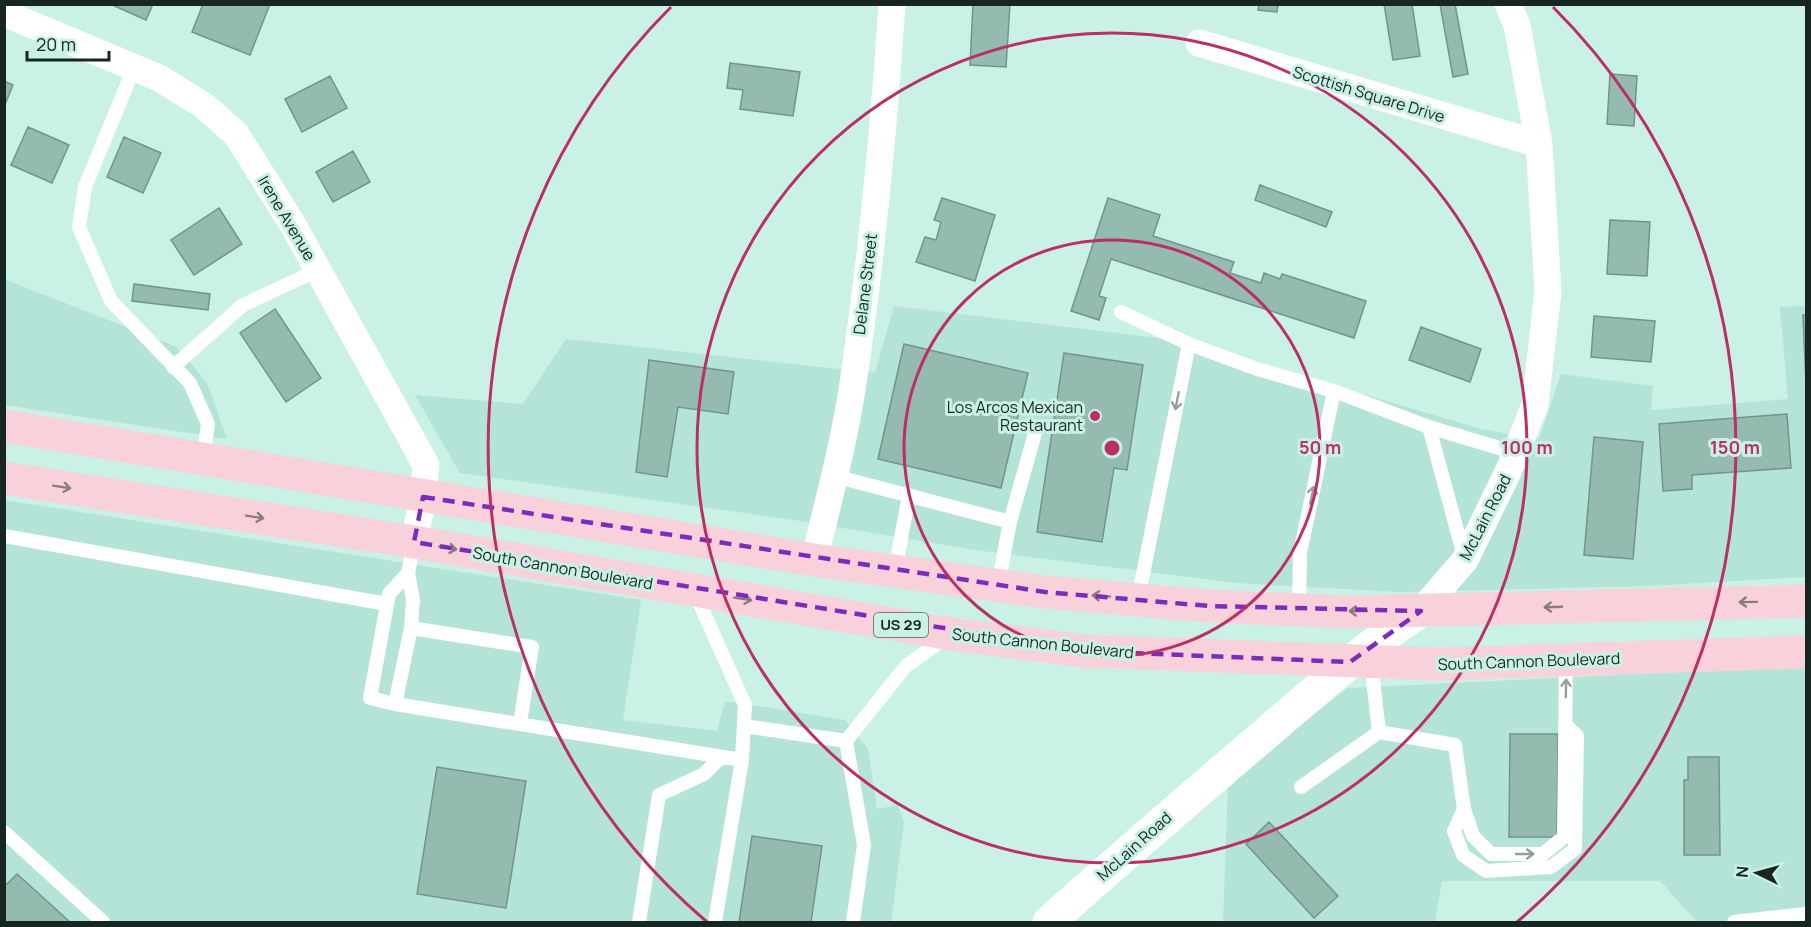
<svg xmlns="http://www.w3.org/2000/svg" width="1811" height="927" viewBox="0 0 1811 927" font-family="Manrope,sans-serif">
<style>
.built{fill:#b4e3d7}
.building{fill:#95bab0;stroke:#71958c;stroke-width:1.5}
.lines{fill:none;stroke-linecap:round;stroke-linejoin:round}
.service{stroke:#fff;stroke-width:14}
.minor{stroke:#fff;stroke-width:27}
.tertiary{stroke:#fff;stroke-width:33}
.primary{stroke:#f8d1db;stroke-width:33}
.oneway{stroke:#979d9c}
.oneway2{stroke:#887c7e}
.marked{fill:none;stroke:#7b2cbf;stroke-width:4.5;stroke-dasharray:12 8;stroke-linejoin:round}
.ring{fill:none;stroke:#bb2f66;stroke-width:3}
.poi-dot{fill:#bb2f66;stroke:#caf1e6;stroke-width:2}
.labels{text-anchor:middle;stroke-width:6;stroke-linejoin:round;paint-order:stroke}
.shield{fill:#caf1e6;stroke:#4d635d;stroke-width:1.5}
.shield-label{font-size:15px;font-weight:bold;fill:#172622}
.street-label{font-size:16px;fill:#172622;stroke:#caf1e6}
.poi-label{font-size:16px;fill:#172622;stroke:#caf1e6;text-anchor:end}
.centre{fill:#bb2f66;stroke:#caf1e6;stroke-width:3}
.ring-label{font-size:18px;text-anchor:middle;font-weight:bold;fill:#bb2f66;stroke:#caf1e6;stroke-width:6;stroke-linejoin:round;paint-order:stroke}
</style>
<rect width="100%" height="100%" fill="#caf1e6"/>
<path class="built" d="M4,279L177,347L207,383L227,439L5,405Z
M894,306L1183,341L1481,429L1539,439L1561,374L1653,386L1651,410L1788,399L1780,307L1806,306V577L1648,586L1399,592L1236,583L975,550L794,520L460,473L415,395L523,404L566,339L875,373Z
M4,500L641,600L623,720L717,731L725,701L845,720L868,749L877,809L898,805L904,823L891,922H5Z
M1806,666V922H1697L1660,881H1442L1435,922H1223L1228,786L1291,732L1348,688Z"/>
<path class="building" d="M110,4H153L146,20Z
M203,4H270L250,55L192,32Z
M973,4H1010L1006,67L970,65Z
M1259,4H1278L1277,12L1258,10Z
M1384,4H1412L1420,56L1393,60Z
M1440,4H1455L1468,74L1453,77Z
M730,63L800,72L793,116L740,109L743,90L727,88Z
M1610,74L1637,76L1634,126L1607,124Z
M330,76L347,108L302,132L285,99Z
M4,81L13,85L4,107Z
M28,127L69,145L52,183L11,165Z
M124,137L161,153L143,193L107,177Z
M353,151L370,182L333,202L316,172Z
M1260,185L1332,212L1326,227L1255,200Z
M942,198L995,215L975,281L916,262L925,237L936,240L941,222L934,220Z
M1108,198L1160,215L1153,236L1234,262L1230,273L1261,283L1264,273L1280,279L1282,274L1366,301L1354,338L1111,259L1099,296L1106,298L1099,320L1071,311Z
M219,208L242,244L194,275L171,240Z
M1610,220L1650,222L1647,276L1607,274Z
M134,284L210,294L208,310L132,301Z
M275,309L321,378L286,402L240,333Z
M1803,315H1806V385Z
M1594,316L1655,321L1651,362L1591,357Z
M1421,327L1481,349L1470,382L1409,360Z
M904,344L1028,373L1001,488L878,459Z
M1064,353L1143,365L1127,470L1114,468L1102,542L1037,532Z
M649,360L734,372L728,414L678,407L667,477L636,472Z
M1787,414L1791,468L1692,475V489L1663,491L1659,424Z
M1594,437L1643,442L1633,559L1584,555Z
M1510,734H1558L1557,837H1509Z
M1688,757H1719L1720,855H1684V780H1688Z
M437,767L526,781L506,908L417,894Z
M1269,822L1338,896L1314,918L1246,844Z
M752,836L822,846L811,922H739Z
M17,874L70,922H4V882L7,884Z"/>
<g class="lines">
<path class="service" d="M134,68L85,187L79,227L111,301L190,383L208,424L203,459
M1121,312L1189,344L1257,369L1334,391L1429,427L1516,453
M173,367L243,305L318,270
M1429,427L1464,556
M834,476L1010,522L998,586
M1010,522L1035,433
M4,536L387,604
M414,542L408,573L413,600L411,628L395,704L742,760L745,705L695,593
M895,571L909,495
M1138,599L1189,344
M1299,610L1300,553L1334,391
M411,628L532,647L520,723
M1371,662L1379,732
M395,704L370,698L389,594L408,573
M744,726L846,741L906,666L947,637
M846,741L864,845L853,922
M1301,787L1379,732L1455,745L1464,809L1473,836L1491,854H1543L1564,837L1566,660
M1464,809L1454,831L1463,855L1486,871L1551,867L1575,849L1577,736L1565,724
M4,832L103,922
M639,922L659,795L704,774L721,757
M715,922L742,760
M1734,922L1806,914"/>
<path class="minor" d="M4,13L159,78L203,105L236,134L293,225L426,465L423,497L414,542
M1199,43L1539,144
M814,560C829,499 845,439 854,377C872,253 884,129 892,4
M1421,611L1465,560L1508,472L1535,405L1548,291L1539,144L1517,25L1508,4"/>
<path class="tertiary" d="M1049,922C1122,857 1196,793 1270,730C1319,688 1367,645 1421,611"/>
<path class="primary" d="M4,426L814,560L1045,592L1209,606L1351,612L1806,601
M4,478L414,542L951,634L1085,651L1439,664L1806,652"/>
</g>
<defs><path id="oneway-shaft" d="M-6 0H5M1.5-3L5.5 0L1.5 3" fill="none" stroke-width="1.6" stroke-linecap="round" stroke-linejoin="round" transform="scale(1.5)"/></defs>
<g class="oneway">
<use href="#oneway-shaft" transform="translate(1177 401) rotate(101)"/>
<use href="#oneway-shaft" transform="translate(1312 495) rotate(-78)"/>
<use href="#oneway-shaft" transform="translate(1566 688) rotate(-89)"/>
<use href="#oneway-shaft" transform="translate(1525 854)"/>
</g>
<g class="oneway2">
<use href="#oneway-shaft" transform="translate(62 487) rotate(9)"/>
<use href="#oneway-shaft" transform="translate(255 517) rotate(9)"/>
<use href="#oneway-shaft" transform="translate(448 548) rotate(10)"/>
<use href="#oneway-shaft" transform="translate(1101 596) rotate(-176)"/>
<use href="#oneway-shaft" transform="translate(743 599) rotate(9)"/>
<use href="#oneway-shaft" transform="translate(1748 602) rotate(179)"/>
<use href="#oneway-shaft" transform="translate(1553 607) rotate(178)"/>
<use href="#oneway-shaft" transform="translate(1358 611) rotate(180)"/>
</g>
<path class="marked" d="M423,497L1045,592L1209,606L1421,611L1350,662L1085,651L414,542Z"/>
<g class="ring">
<circle cx="1112" cy="448" r="208"/>
<circle cx="1112" cy="448" r="415"/>
<path d="M707 922A623 623 0 0 1 671 7M1553 7A623 623 0 0 1 1517 922"/>
</g>
<circle class="poi-dot" cx="1095" cy="416" r="6"/>
<g class="labels">
<rect class="shield" x="874" y="613" width="54" height="24" rx="4.5"/>
<g class="shield-label">
<text x="901" y="630">US 29</text>
</g>
<g class="street-label">
<text transform="translate(1369 94) rotate(17)" y="6">Scottish Square Drive</text>
<text transform="translate(287 218) rotate(59)" y="6">Irene Avenue</text>
<text transform="translate(865 284) rotate(-83)" y="6">Delane Street</text>
<text transform="translate(1485 517) rotate(-63)" y="6">McLain Road</text>
<text transform="translate(563 568) rotate(10)" y="6">South Cannon Boulevard</text>
<text transform="translate(1043 643) rotate(6)" y="6">South Cannon Boulevard</text>
<text transform="translate(1529 661) rotate(-2)" y="6">South Cannon Boulevard</text>
<text transform="translate(1134 846) rotate(-42)" y="6">McLain Road</text>
</g>
<g class="poi-label">
<text x="1083" y="413">Los Arcos Mexican<tspan x="1083" dy="18">Restaurant</tspan></text>
</g>
</g>
<circle cx="1112" cy="448" r="9" class="centre"/>
<g class="ring-label">
<text x="1320" y="454">50 m</text>
<text x="1527" y="454">100 m</text>
<text x="1735" y="454">150 m</text>
</g>
<rect width="1811" height="927" fill="none" stroke="#172622" stroke-width="12"/>
<g transform="translate(1757 873) rotate(275)" stroke="#caf1e6" stroke-width="4.5" paint-order="stroke">
<path d="M0-4.5L10 22L0 15L-10 22Z" fill="#172622"/>
<text y="-9" font-size="16" font-weight="bold" text-anchor="middle" fill="#172622">N</text>
</g>
<path d="M27 51v9h82v-9" fill="none" stroke="#172622" stroke-width="3"/>
<text x="36" y="51" font-size="18" fill="#172622" stroke="#caf1e6" stroke-width="4.5" paint-order="stroke">20 m</text>
</svg>
